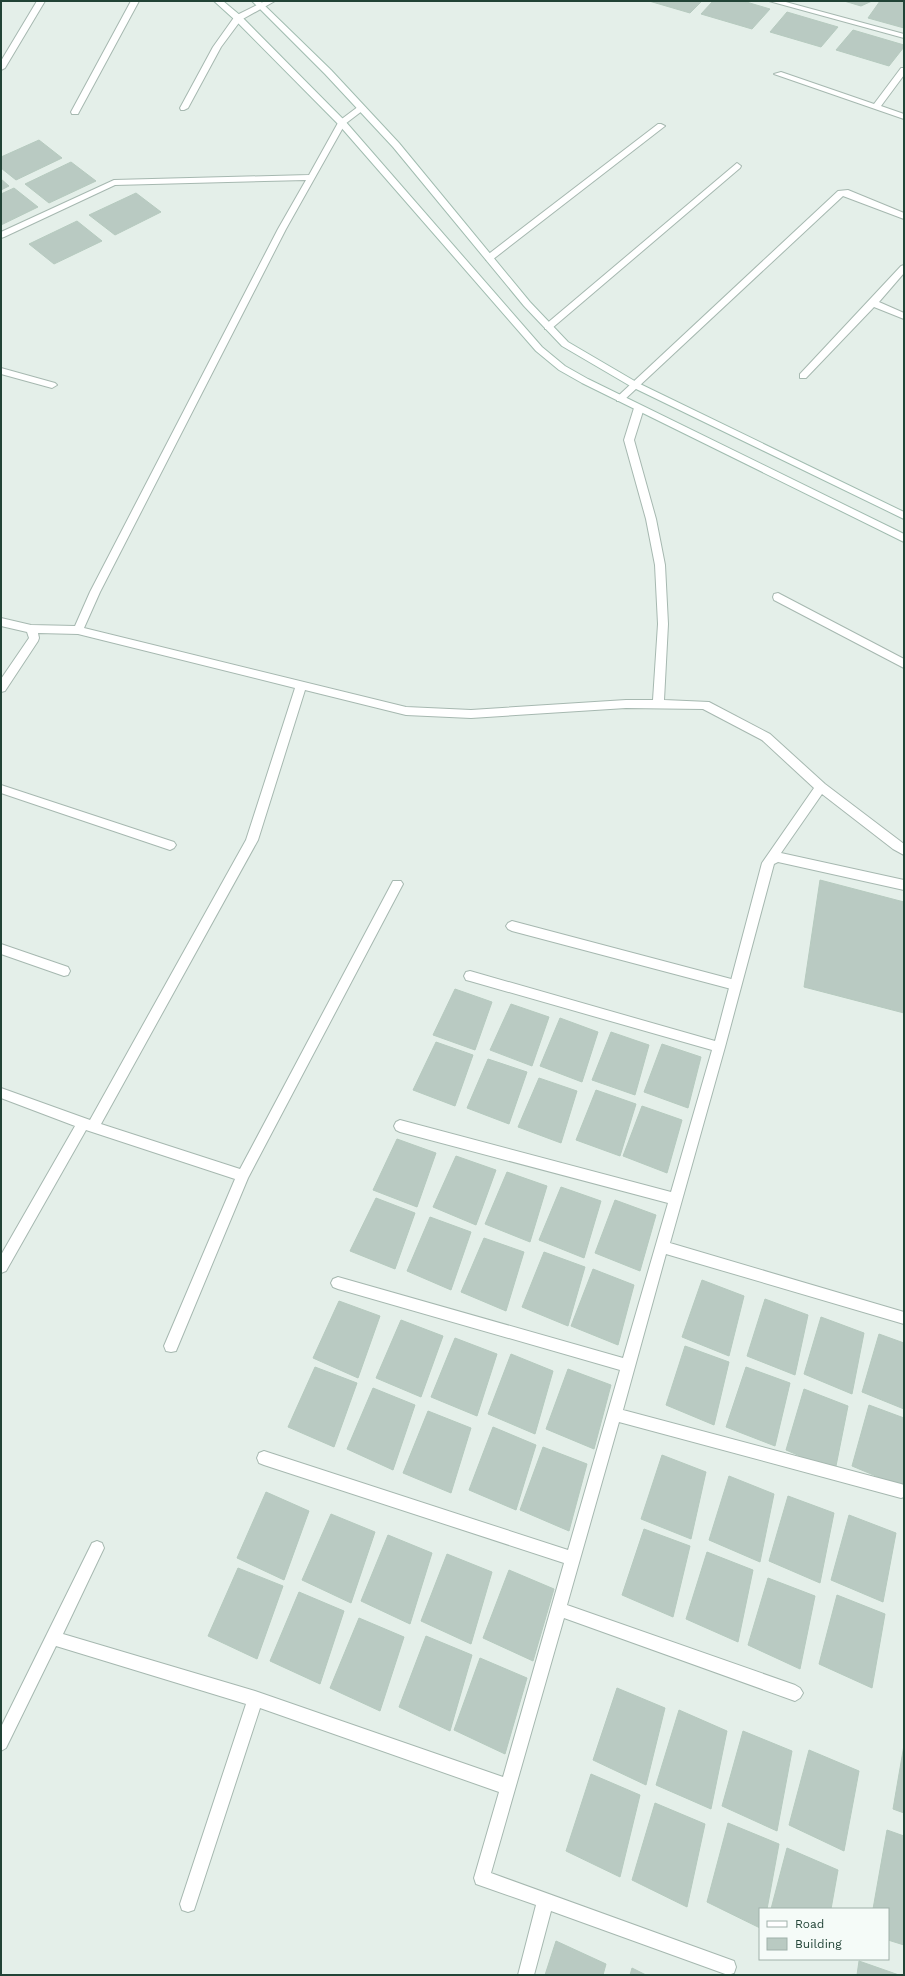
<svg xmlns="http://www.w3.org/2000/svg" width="905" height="1976" viewBox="0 0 905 1976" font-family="'Work Sans',sans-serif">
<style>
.building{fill:#b9cac2;stroke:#b6cabf}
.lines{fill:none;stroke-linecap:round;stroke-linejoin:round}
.lane-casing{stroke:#a6b8b0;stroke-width:2}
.street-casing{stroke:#a6b8b0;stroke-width:2}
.secondary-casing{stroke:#a1bcb0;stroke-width:2}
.lane{fill:#fff;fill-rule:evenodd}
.street{fill:#fff;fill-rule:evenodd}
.secondary{fill:#fff;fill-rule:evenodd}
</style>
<rect width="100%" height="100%" fill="#e4efe9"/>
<path class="building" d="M649,1H702L690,13Z
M713,1H743L770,9L752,29L701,14Z
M844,1H872L861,6Z
M880,1H904V28L868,18Z
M787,12L838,27L821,47L770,32Z
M853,30L904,45V47L889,66L836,50Z
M39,140L62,158L16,180L1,168V157Z
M71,162L96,181L49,203L25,184Z
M1,179L9,186L1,190Z
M14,188L38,207L1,225V194Z
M136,193L161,212L115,235L89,215Z
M77,221L102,241L54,264L29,244Z
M820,880L904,902V1013L804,987Z
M455,989L492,1002L475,1050L433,1035Z
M511,1004L549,1017L532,1066L490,1050Z
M560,1018L598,1032L582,1082L540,1066Z
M611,1032L649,1045L635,1095L592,1080Z
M436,1042L473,1055L455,1106L413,1090Z
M662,1044L701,1057L688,1108L644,1092Z
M488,1059L527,1072L509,1124L467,1108Z
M539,1078L577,1091L561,1143L518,1127Z
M596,1090L636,1104L620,1156L576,1140Z
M642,1106L682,1120L667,1173L623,1156Z
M397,1139L436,1153L417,1207L373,1190Z
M456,1156L496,1170L476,1225L433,1207Z
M507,1172L547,1186L530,1242L485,1224Z
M561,1187L601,1201L584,1258L539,1240Z
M376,1198L415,1213L395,1269L350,1251Z
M615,1200L656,1215L640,1271L595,1253Z
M430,1217L471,1232L451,1290L407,1271Z
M484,1238L524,1252L506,1311L461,1292Z
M544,1252L585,1267L568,1326L522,1307Z
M593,1269L634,1285L618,1345L571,1326Z
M702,1280L744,1296L729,1356L682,1337Z
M765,1299L808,1315L795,1375L747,1356Z
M339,1301L380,1316L358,1378L313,1358Z
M821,1317L864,1333L852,1394L804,1374Z
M401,1320L443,1336L421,1397L376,1378Z
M879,1334L904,1343V1409L862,1392Z
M455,1338L497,1354L477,1416L431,1397Z
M685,1346L729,1362L714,1425L666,1405Z
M511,1354L553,1371L535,1434L488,1414Z
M315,1367L357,1383L334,1447L288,1427Z
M746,1367L790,1383L775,1446L726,1427Z
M568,1369L611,1385L594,1449L546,1429Z
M373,1388L415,1405L393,1470L347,1449Z
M804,1389L848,1406L835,1471L786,1450Z
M869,1405L904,1418V1478L902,1487L852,1466Z
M428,1411L471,1428L451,1493L403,1473Z
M493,1427L536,1445L516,1510L469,1490Z
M543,1447L587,1464L569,1531L520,1510Z
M662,1455L706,1472L691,1539L641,1519Z
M729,1476L774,1494L760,1562L709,1540Z
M266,1492L309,1511L284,1580L237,1558Z
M788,1496L834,1513L820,1583L769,1561Z
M331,1514L375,1532L351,1603L302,1580Z
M849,1515L896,1533L883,1602L831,1580Z
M644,1529L690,1546L673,1617L622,1595Z
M388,1535L432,1553L410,1624L361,1601Z
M707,1552L753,1570L738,1642L686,1619Z
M447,1554L492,1572L471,1644L421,1621Z
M238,1568L283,1586L257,1659L208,1636Z
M509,1570L554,1589L533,1661L483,1638Z
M768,1578L815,1596L800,1669L748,1645Z
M299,1592L344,1611L320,1684L270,1661Z
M837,1595L885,1614L872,1688L819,1664Z
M359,1618L404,1637L380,1711L330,1688Z
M426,1636L472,1655L450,1731L399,1707Z
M480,1658L527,1678L505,1754L454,1730Z
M617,1688L665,1708L646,1785L593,1760Z
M679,1710L727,1731L711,1809L656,1785Z
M743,1731L792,1751L777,1831L722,1806Z
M904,1745V1813L893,1809Z
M809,1750L859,1771L844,1851L789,1825Z
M591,1774L640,1795L620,1877L566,1851Z
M655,1803L705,1824L687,1907L632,1880Z
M728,1823L779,1844L767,1909H760V1928L707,1902Z
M887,1830L904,1836V1945L888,1940V1909H873Z
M787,1848L838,1870L831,1909H771Z
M556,1941L606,1964L603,1975H545Z
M859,1961L899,1975H857Z
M632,1968L646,1975H630Z"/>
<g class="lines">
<g class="lane-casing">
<path id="lane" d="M512,921L735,980L739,981L741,985L739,989L735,990L512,931L508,929L506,926L508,923Z"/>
</g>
<g class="street-casing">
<path id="street" d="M37,1H45L5,68L1,70V61Z
M131,1H139L79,112L78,114H72L71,112Z
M265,1H275L241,20L221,47L188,108L184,110H181L180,108L213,47L235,16Z
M769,1H782L904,34V38Z
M901,68H904V75L881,106L904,114V119L774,74L781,72L874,104Z
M359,106H362L366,108L345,124L286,229L100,592L84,628L406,707L471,710L626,700H653L658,624L655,565L646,519L624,440L634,408L639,405L644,408L634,440L656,519L665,565L668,624L664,700L709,702L770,734L825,784L904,844V855L893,849L822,794L781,853L904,880V890L778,862L774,864L725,1047L670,1243L904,1312V1324L666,1254L623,1410L901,1484L904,1485V1497L901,1498L619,1422L567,1605L795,1685L800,1688L803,1693L800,1698L795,1701L564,1618L491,1873L734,1961L736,1967L734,1973L728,1975L551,1911L534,1975H518L536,1905L476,1884L474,1878L499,1792L260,1708L196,1904L194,1910L188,1912L182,1910L180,1904L246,1704L56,1646L6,1748L1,1751V1727L92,1543L97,1541L102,1543L104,1548L63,1634L255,1691L503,1777L564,1563L264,1465L259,1463L257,1458L259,1453L264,1451L568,1550L620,1370L338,1289L333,1287L331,1283L333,1279L338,1277L623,1358L668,1203L400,1132L396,1130L394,1126L396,1122L400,1120L671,1192L712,1050L470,981L466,980L464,976L466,972L470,971L715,1041L762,863L814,788L762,740L703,709L626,708L471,718L406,715L305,690L258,840L101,1124L240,1169L393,881H401L403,884L248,1178L176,1351L171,1352L166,1351L164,1346L235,1179L86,1130L6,1271L1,1273V1255L75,1126L1,1098V1088L90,1120L246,840L295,688L78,634L38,633L39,638L38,641L5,691L1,692V679L29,638L27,632L1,626V618L31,625L75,626L90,592L278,229L306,180L115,185L4,237L1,238V232L114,180L309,175L339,121Z
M658,124H661L665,126L492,260H486V256Z
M737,163L741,166L740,168L551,329H545V325Z
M848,190L904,213V219L843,196L623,401H617V397L838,191Z
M904,265V273L879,302L904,313V319L874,307L806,378H800V374L901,266Z
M1,368L55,383L57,385L52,388L1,374Z
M778,593L904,659V668L774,600L773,597L774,594Z
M1,785L174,842L176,845L174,848L170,850L1,793Z
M1,944L68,967L70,971L68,975L64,976L1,954Z"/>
</g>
<g class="secondary-casing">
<path id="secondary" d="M214,1H223L241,16L345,121L542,347L565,366L588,379L904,534V542L582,383L559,370L536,351L339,125L235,20Z
M252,1H260L331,70L399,143L530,302L568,342L638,383L904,512V519L632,387L562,346L524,306L393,147L325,74Z"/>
</g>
<use href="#lane" class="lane"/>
<use href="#street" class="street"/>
<use href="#secondary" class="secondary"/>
</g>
<rect width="905" height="1976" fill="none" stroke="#214336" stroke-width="4"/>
<rect x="759" y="1908" width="130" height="52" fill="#f5fbf8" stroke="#a0b1aa"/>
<rect x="767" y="1921" width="20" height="6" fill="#ffffff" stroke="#a0b1aa"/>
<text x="795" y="1928" font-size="12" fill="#214336">Road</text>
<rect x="767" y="1938" width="20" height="12" fill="#b9cac2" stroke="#a0b1aa"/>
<text x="795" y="1948" font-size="12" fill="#214336">Building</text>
</svg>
